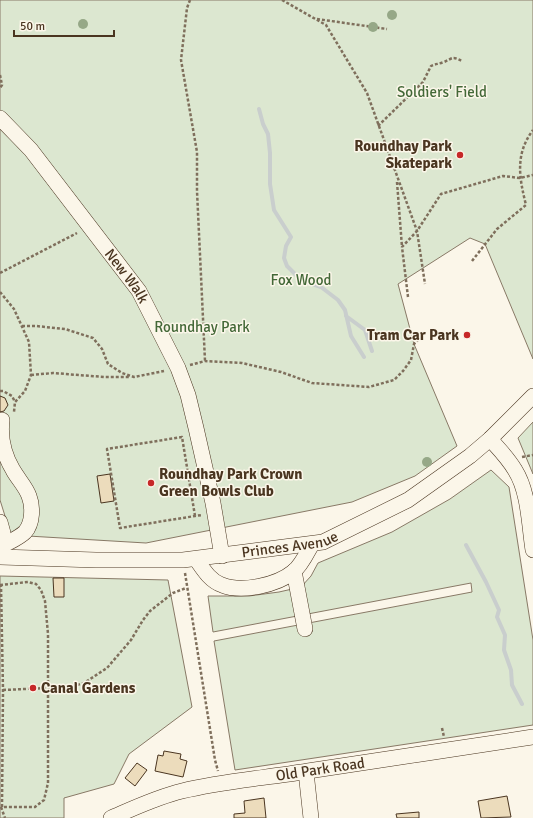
<svg xmlns="http://www.w3.org/2000/svg" width="533" height="818" viewBox="0 0 533 818" font-family="Signika,sans-serif">
<style>
.green{fill:#dce7d0;stroke:#887966}
.lines{fill:none;stroke-linecap:round;stroke-linejoin:round}
.stream{stroke:#c9cecd;stroke-width:4}
.building{fill:#ecdcbc;stroke:#4a3520}
.minor-casing{stroke:#4a3520;stroke-width:16}
.path{stroke:#7f6f5c;stroke-width:2.5;stroke-dasharray:3 2;stroke-linecap:butt}
.minor{stroke:#fbf6e9;stroke-width:15}
.tree{fill:#96a887}
.poi-dot{fill:#c62828;stroke:#fbf6e9;stroke-width:1.5}
.labels{text-anchor:middle;stroke-width:3;stroke-linejoin:round;paint-order:stroke}
.park-label{font-size:15px;fill:#436837;stroke:#fbf6e9}
.poi-label{font-size:15px;font-weight:bold;fill:#4a3520;stroke:#fbf6e9;text-anchor:end}
.street-label{font-size:15px;fill:#4a3520;stroke:#fbf6e9}
</style>
<rect width="100%" height="100%" fill="#fbf6e9"/>
<path class="green" d="M0,0H533V359L485,244L470,238L398,284L414,344L457,446L415,476L352,502L146,543L11,535L0,500Z
M533,422V474L518,438Z
M491,470L509,487L533,640V725L235,770L214,641L472,592L471,583L213,632L208,596H249L279,592L301,587L311,576L318,563L392,532L450,499Z
M0,576L168,580L192,707L129,754L114,784L64,798V818H0Z"/>
<g class="lines">
<path class="stream" d="M259,109L263,124L268,134L270,153V184L274,210L291,237L286,246L284,258L287,266L301,280L321,287L338,300L345,310L351,336L364,357
M346,316L365,330L372,351
M466,545L486,582L499,610L497,617L505,635L504,650L511,670L512,685L522,704"/>
</g>
<path class="building" d="M0,396L5,398L8,405L4,411L0,412Z
M110,474L114,501L101,503L97,476Z
M53,578H64V597H54Z
M164,751L181,754L180,759L187,761L183,777L155,771L158,755L163,756Z
M137,763L147,770L135,786L125,778Z
M507,796L511,817L481,818L478,801Z
M264,798L266,818H234V814L245,813L244,801Z
M419,812V818H397L396,814Z"/>
<g class="lines">
<g class="minor-casing">
<g id="minor">
<path id="s1" d="M0,118L31,150L139,291L178,368L188,395L196,428L213,503L222,556"/>
<path d="M490,439C499,449 508,458 515,470C529,492 529,525 533,550"/>
<path d="M0,522L3,533L1,554"/>
<path d="M2,546C9,542 19,538 25,532C33,523 33,506 29,496C26,487 18,479 13,470C4,455 0,437 2,420"/>
<path id="s2" d="M0,557L96,560H183L323,542L408,500L470,456L490,439L533,396"/>
<path d="M196,559C203,569 210,581 222,585C242,593 277,585 293,572C301,566 307,553 312,544"/>
<path d="M294,571L305,629"/>
<path d="M306,772L311,818"/>
<path id="s3" d="M111,818C134,808 157,797 182,791C223,781 266,778 308,771C383,760 458,748 533,737"/>
</g>
</g>
<path class="path" d="M190,0L187,8L181,60L197,152V191L205,361
M282,0L326,25L367,93L417,231L425,284
M317,19L387,29
M0,75L2,85L0,88
M378,126L423,82L431,66C435,64 439,64 444,62C453,58 452,56 462,61
M397,182L402,247
M472,261L497,229L526,205C519,177 515,154 533,130
M0,273L77,233
M0,292L14,309L29,342L31,375L25,391L15,402L14,412
M408,297L402,247L417,231L441,194L503,176L520,178L533,175
M22,326H36L65,329L93,338L102,349L108,364L122,373L134,377L164,371
M190,365L205,361L242,363L281,372L312,383L369,387L394,380L403,371L411,360L414,344L423,335
M31,375L53,373L104,377H129
M0,391H3L12,396L15,402
M522,457L533,455
M195,516L182,437L107,449L120,528L195,516L202,515
M185,573L215,760L218,771
M0,585L28,582L36,584L41,590L45,601L48,634V783L44,800L35,807H2L3,690L1,585
M3,690L47,688L59,690L84,683L107,668L131,640L143,620L150,611L173,593L186,588
M442,728L444,737
M1,807L5,818"/>
<use href="#minor" class="minor"/>
</g>
<g class="tree">
<circle cx="392" cy="15" r="5"/>
<circle cx="83" cy="24" r="5"/>
<circle cx="373" cy="27" r="5"/>
<circle cx="427" cy="462" r="5"/>
</g>
<g class="poi-dot">
<circle cx="460" cy="155" r="4"/>
<circle cx="467" cy="335" r="4"/>
<circle cx="151" cy="483" r="4"/>
<circle cx="33" cy="688" r="4"/>
</g>
<g class="labels">
<g class="park-label">
<text x="442" y="97">Soldiers' Field</text>
<text x="301" y="285">Fox Wood</text>
<text x="202" y="332">Roundhay Park</text>
</g>
<g class="poi-label">
<text x="452" y="151">Roundhay Park<tspan x="452" dy="17">Skatepark</tspan></text>
<text x="459" y="340">Tram Car Park</text>
<text x="159" y="479" text-anchor="start">Roundhay Park Crown<tspan x="159" dy="17">Green Bowls Club</tspan></text>
<text x="41" y="693" text-anchor="start">Canal Gardens</text>
</g>
<g class="street-label">
<text dy="5" stroke="none"><textPath href="#s1" startOffset="203">New Walk</textPath></text>
<text dy="5" stroke="none"><textPath href="#s2" startOffset="291">Princes Avenue</textPath></text>
<text dy="5" stroke="none"><textPath href="#s3" startOffset="216">Old Park Road</textPath></text>
</g>
</g>
<path d="M14 30v6h100v-6" fill="none" stroke="#4a3520" stroke-width="2"/>
<text x="20" y="30" font-size="12" fill="#4a3520" stroke="#fbf6e9" stroke-width="3" paint-order="stroke">50 m</text>
</svg>
